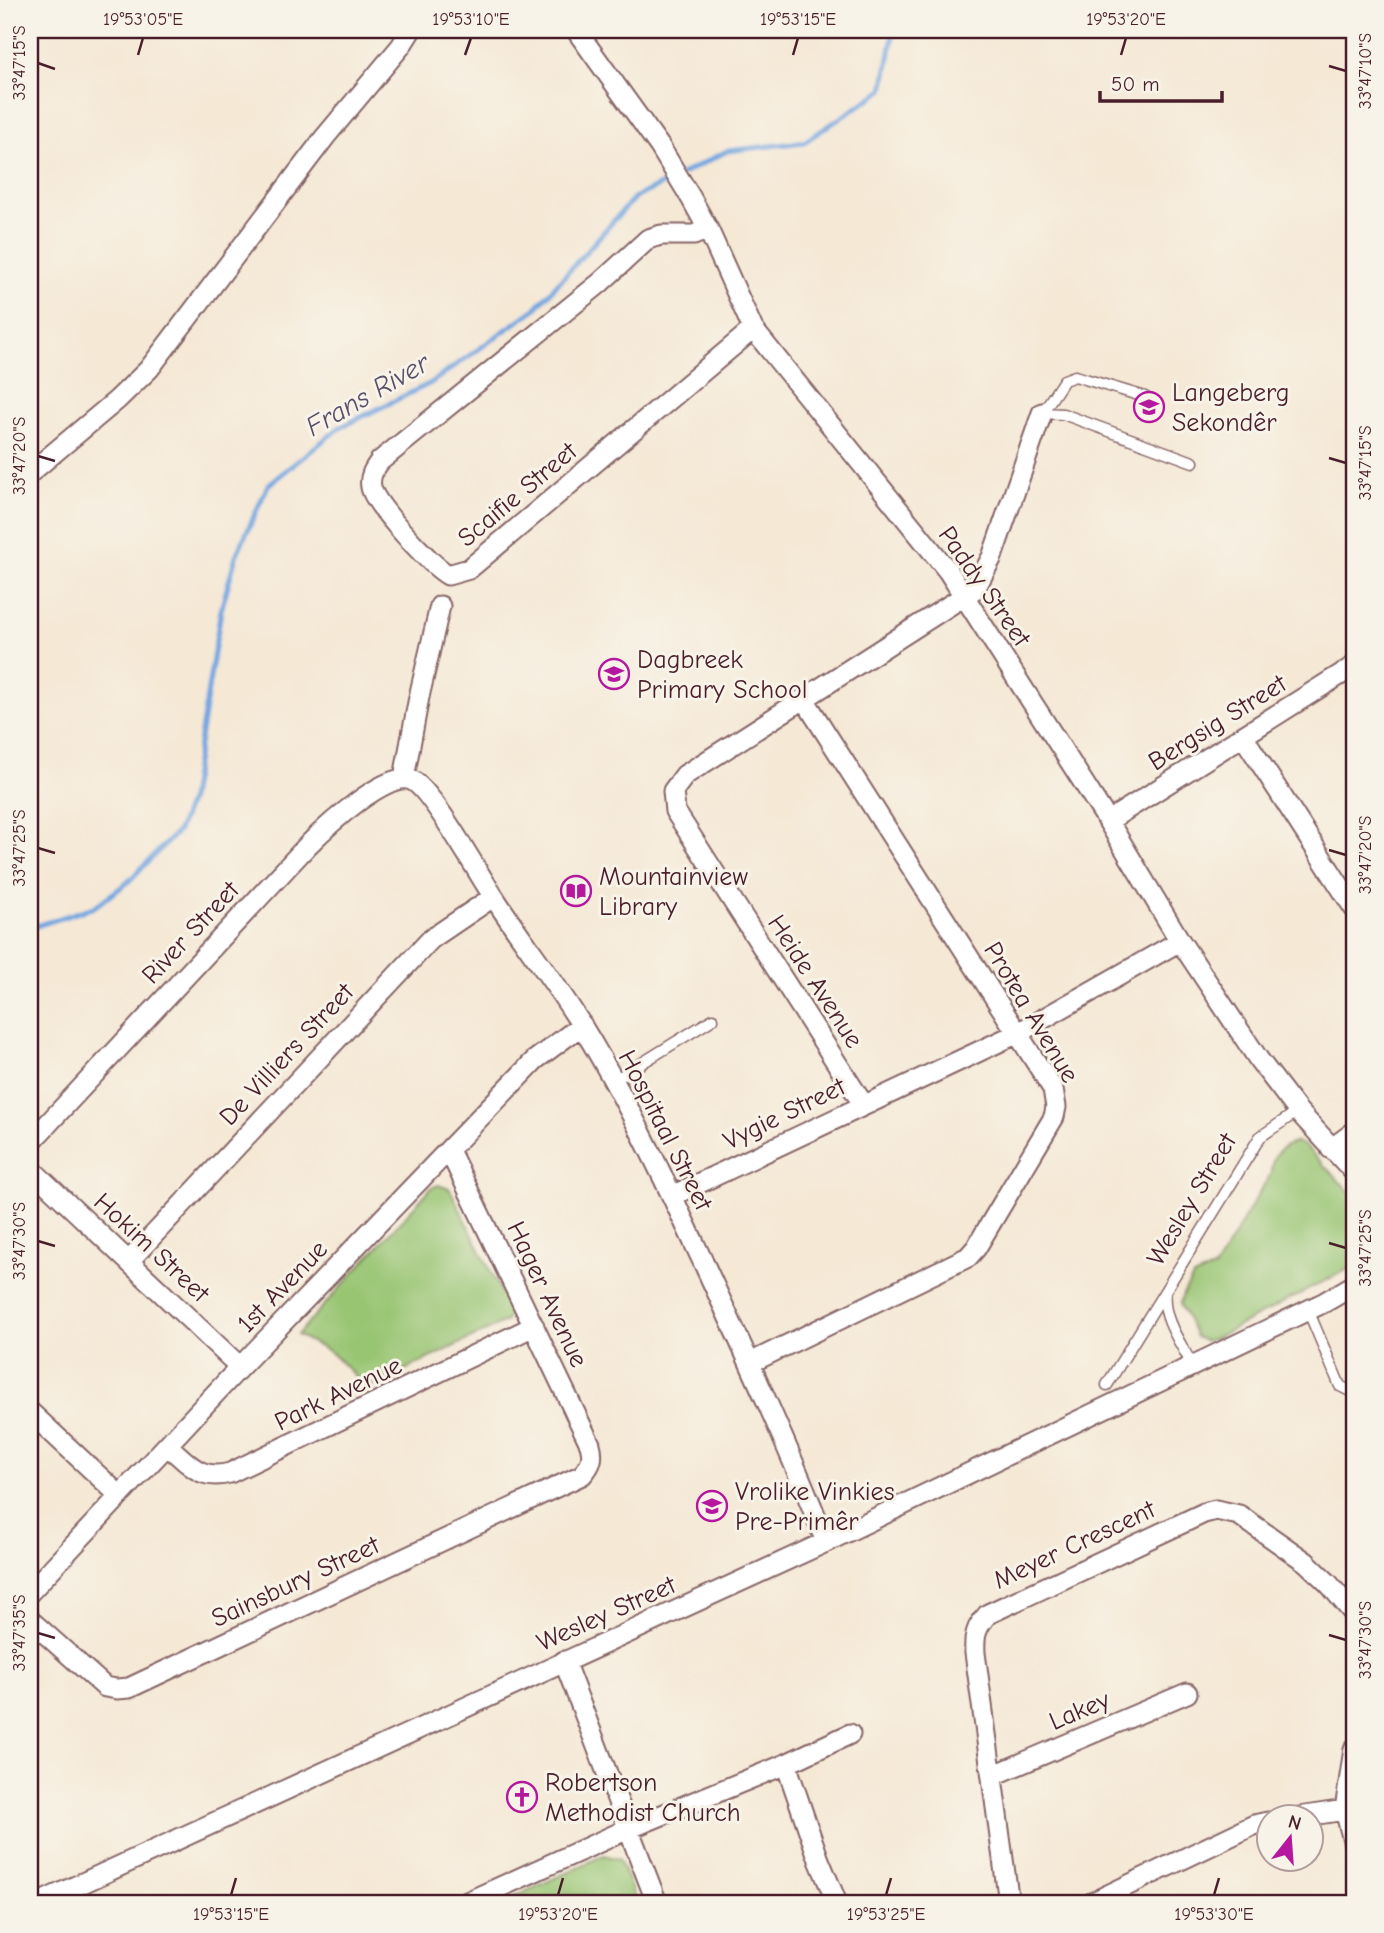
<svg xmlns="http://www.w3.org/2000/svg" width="1384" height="1933" viewBox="0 0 1384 1933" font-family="'Comic Neue',sans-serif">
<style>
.green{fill:#98c572;stroke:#71724e;stroke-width:2}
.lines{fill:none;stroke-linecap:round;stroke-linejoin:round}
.stream{stroke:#74a6e0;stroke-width:5}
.lane-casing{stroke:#866566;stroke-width:13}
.street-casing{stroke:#866566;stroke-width:23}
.lane{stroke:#fff;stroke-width:10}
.street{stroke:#fff;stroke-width:19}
.ticks{fill:none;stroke:#4a1f2b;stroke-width:2.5}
.labels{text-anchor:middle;stroke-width:6;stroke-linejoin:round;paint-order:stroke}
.poi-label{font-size:26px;fill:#4a1f2b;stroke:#f7f3e8;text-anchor:start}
.street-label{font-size:26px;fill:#4a1f2b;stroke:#f7f3e8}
.water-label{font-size:28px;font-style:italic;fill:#594e6a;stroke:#f7f3e8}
.neatline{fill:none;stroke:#4a1f2b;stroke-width:2.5}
.ticks-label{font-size:18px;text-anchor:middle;fill:#4a1f2b}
</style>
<rect width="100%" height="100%" fill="#f7f3e8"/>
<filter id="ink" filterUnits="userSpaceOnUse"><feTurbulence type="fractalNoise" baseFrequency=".0143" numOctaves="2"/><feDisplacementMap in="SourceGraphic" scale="14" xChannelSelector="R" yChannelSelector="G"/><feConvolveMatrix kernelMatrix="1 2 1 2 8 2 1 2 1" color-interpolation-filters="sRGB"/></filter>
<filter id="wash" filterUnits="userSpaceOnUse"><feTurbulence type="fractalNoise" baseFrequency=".00686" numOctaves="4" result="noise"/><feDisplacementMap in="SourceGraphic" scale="28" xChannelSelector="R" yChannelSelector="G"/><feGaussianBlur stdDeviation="1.57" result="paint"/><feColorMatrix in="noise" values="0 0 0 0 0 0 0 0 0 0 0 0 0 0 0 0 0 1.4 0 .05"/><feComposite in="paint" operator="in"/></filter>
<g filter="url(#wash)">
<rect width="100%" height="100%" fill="#f5e8d5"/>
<path class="green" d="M1297,1142L1306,1147L1354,1196V1266L1215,1338L1205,1341L1196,1337L1180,1304L1183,1294L1193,1277L1215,1268L1271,1173C1272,1154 1279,1147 1297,1142Z
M438,1185L450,1189L511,1313L505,1322L367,1388L332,1353L297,1335L431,1188Z
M604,1855L619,1859L637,1903H517L514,1897Z"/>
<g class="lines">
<path class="stream" d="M682,174L727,151L804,142L883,90L894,30
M30,928L94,907L127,883L178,831L190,799L221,610L236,556L268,485L339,428L431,383L535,309L634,198L673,179"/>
</g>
</g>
<g filter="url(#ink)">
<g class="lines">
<g class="lane-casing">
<path id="lane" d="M1042,413L1063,414L1193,462
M1042,413L1064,380L1075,376L1145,397
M613,1081L713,1019
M1165,1293C1162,1319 1181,1343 1192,1365
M1308,1310L1340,1386L1354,1393
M1107,1385L1260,1137L1298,1111"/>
</g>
<g class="street-casing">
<path id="street" d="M576,30L660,147L691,198L708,229L753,329L948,571L1108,821L1180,941L1259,1060L1298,1111L1354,1172
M708,229L694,235H661L648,239L600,283L380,461C374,469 369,476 371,487C374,505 431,565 448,575L469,569L753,329
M30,473L117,400L149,369L325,137L401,46L411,30
M1243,736L1354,908
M404,778L419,697L440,606
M1108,821L1354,666
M863,1104L675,811L673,791L685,775L975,589L992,557L1042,413
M30,1143L308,845C325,828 387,770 411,780C430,787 476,870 490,891C519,937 554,980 582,1026C629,1103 667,1185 705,1266C747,1357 789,1448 826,1542
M1331,1149L1354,1132
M30,1165L33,1171L240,1367
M672,1196L1018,1033L1180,941
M129,1261L431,939L493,897
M750,1363L968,1257L976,1248L1054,1117L1056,1107L1053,1089L804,699
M30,1412L119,1495
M168,1446C189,1464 200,1481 230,1473L534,1326
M30,1592L240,1367L535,1060L582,1025
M30,1620L105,1687L117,1689L129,1688L582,1475C591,1465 594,1458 590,1444L449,1150
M564,1661L657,1903
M1354,1749L1345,1810L1354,1844
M786,1764L819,1860L837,1903
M992,1776L1187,1693
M1292,1818L1345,1810
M39,1903L826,1542L1325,1302L1354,1285
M465,1903L628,1829L786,1764L850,1734
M1009,1903L975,1653C974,1635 976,1627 988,1614L1204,1513L1216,1510L1239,1515L1306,1562L1329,1584L1354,1614
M1091,1903L1254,1825L1268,1822"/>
</g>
<use href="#lane" class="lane"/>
<use href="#street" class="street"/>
</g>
</g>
<path class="ticks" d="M138,55L143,38M465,55L471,38M793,55L798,38M1121,55L1126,38M38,63L55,69M1329,66L1346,71M38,456L55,461M1329,458L1346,463M38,848L55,853M1329,850L1346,855M38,1241L55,1246M1329,1243L1346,1248M38,1633L55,1638M1329,1635L1346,1640M231,1895L236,1878M558,1895L563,1878M886,1895L891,1878M1214,1895L1219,1878"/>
<defs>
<g id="school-ring" transform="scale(1.575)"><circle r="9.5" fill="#f7f3e8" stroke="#b5179e" stroke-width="1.5"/><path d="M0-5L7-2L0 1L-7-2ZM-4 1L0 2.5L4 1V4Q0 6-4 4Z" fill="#b5179e"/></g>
<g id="library-ring" transform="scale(1.575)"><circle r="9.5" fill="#f7f3e8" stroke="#b5179e" stroke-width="1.5"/><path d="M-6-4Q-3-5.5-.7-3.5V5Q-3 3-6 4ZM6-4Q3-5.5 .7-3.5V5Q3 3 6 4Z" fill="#b5179e"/></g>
<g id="church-ring" transform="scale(1.575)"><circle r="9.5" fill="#f7f3e8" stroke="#b5179e" stroke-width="1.5"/><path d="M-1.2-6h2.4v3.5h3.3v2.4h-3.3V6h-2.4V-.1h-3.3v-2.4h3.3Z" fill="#b5179e"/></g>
</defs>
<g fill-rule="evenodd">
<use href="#school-ring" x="1149" y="407"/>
<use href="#school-ring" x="614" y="674"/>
<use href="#library-ring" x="576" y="891"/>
<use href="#school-ring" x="712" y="1506"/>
<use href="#church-ring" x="522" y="1797"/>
</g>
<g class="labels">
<g class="poi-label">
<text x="1172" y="401">Langeberg<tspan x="1172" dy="30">Sekondêr</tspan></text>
<text x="637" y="668">Dagbreek<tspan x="637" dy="30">Primary School</tspan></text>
<text x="599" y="885">Mountainview<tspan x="599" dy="30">Library</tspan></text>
<text x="735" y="1500">Vrolike Vinkies<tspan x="735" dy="30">Pre-Primêr</tspan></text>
<text x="545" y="1791">Robertson<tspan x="545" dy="30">Methodist Church</tspan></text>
</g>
<g class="street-label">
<text transform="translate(517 494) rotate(-40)" y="9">Scaifie Street</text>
<text transform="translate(985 586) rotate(55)" y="9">Paddy Street</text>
<text transform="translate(1217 722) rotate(-32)" y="9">Bergsig Street</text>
<text transform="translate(190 932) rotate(-47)" y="9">River Street</text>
<text transform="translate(816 981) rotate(57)" y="9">Heide Avenue</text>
<text transform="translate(1032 1012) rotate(59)" y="9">Protea Avenue</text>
<text transform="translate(286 1054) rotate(-47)" y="9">De Villiers Street</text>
<text transform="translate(784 1113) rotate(-26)" y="9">Vygie Street</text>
<text transform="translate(666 1130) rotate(63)" y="9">Hospitaal Street</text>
<text transform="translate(1191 1199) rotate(-59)" y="9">Wesley Street</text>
<text transform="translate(152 1247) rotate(43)" y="9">Hokim Street</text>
<text transform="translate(282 1286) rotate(-46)" y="9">1st Avenue</text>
<text transform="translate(548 1294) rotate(65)" y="9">Hager Avenue</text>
<text transform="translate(338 1393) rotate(-26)" y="9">Park Avenue</text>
<text transform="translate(1074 1544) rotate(-25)" y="9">Meyer Crescent</text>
<text transform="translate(295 1581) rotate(-25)" y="9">Sainsbury Street</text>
<text transform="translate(606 1613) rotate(-24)" y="9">Wesley Street</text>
<text transform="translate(1079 1710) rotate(-23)" y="9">Lakey</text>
</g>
<g class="water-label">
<text transform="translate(367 394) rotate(-30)" y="10">Frans River</text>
</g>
</g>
<rect width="1384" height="1933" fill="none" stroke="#f7f3e8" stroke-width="77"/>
<g transform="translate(1290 1838) rotate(17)"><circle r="33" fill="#f7f3e8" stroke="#b29e9c" stroke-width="2"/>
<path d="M0-5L12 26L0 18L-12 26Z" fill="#b5179e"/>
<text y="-10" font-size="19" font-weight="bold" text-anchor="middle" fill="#4a1f2b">N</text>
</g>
<path d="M1100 91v10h122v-10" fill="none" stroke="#4a1f2b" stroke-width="3.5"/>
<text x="1111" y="91" font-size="21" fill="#4a1f2b" stroke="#f7f3e8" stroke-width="5" paint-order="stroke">50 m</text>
<rect x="38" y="38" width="1308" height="1857" class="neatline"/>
<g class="ticks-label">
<text x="143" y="25">19°53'05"E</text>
<text x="471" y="25">19°53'10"E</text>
<text x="798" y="25">19°53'15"E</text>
<text x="1126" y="25">19°53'20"E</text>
<text transform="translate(19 63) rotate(-90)" y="6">33°47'15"S</text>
<text transform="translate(1365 71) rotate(-90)" y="6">33°47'10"S</text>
<text transform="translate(19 456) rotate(-90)" y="6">33°47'20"S</text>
<text transform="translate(1365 463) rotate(-90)" y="6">33°47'15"S</text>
<text transform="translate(19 848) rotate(-90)" y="6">33°47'25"S</text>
<text transform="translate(1365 855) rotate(-90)" y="6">33°47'20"S</text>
<text transform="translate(19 1241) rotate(-90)" y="6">33°47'30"S</text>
<text transform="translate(1365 1248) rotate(-90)" y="6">33°47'25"S</text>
<text transform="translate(19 1633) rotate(-90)" y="6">33°47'35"S</text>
<text transform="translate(1365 1640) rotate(-90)" y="6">33°47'30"S</text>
<text x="231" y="1920">19°53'15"E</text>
<text x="558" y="1920">19°53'20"E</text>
<text x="886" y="1920">19°53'25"E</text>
<text x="1214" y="1920">19°53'30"E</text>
</g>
</svg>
